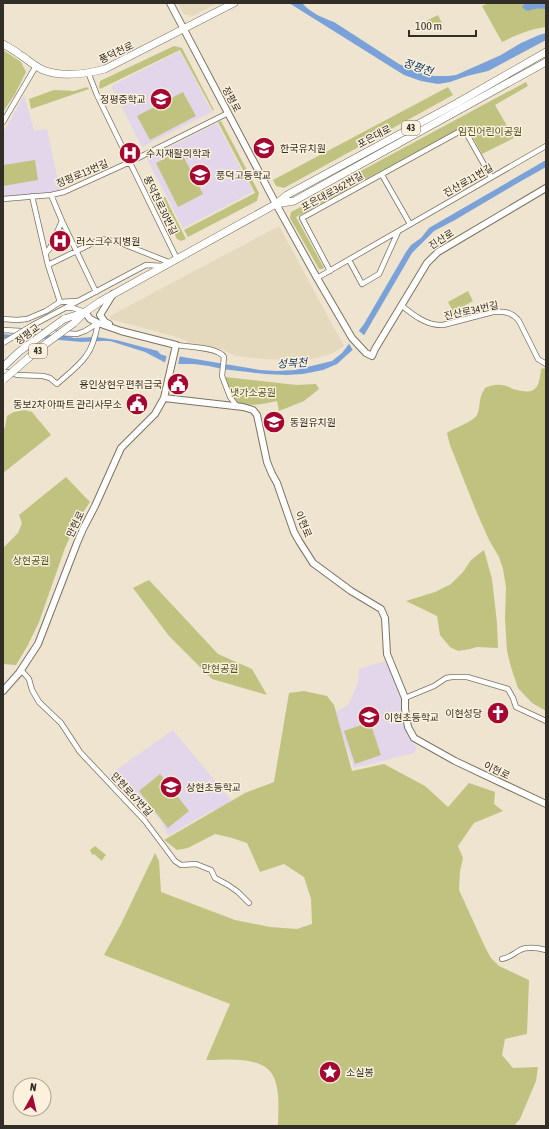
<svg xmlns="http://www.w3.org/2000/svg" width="549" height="1129" viewBox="0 0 549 1129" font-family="'Asap Condensed','Noto Sans KR',sans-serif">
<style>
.built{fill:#e4d8bd}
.education{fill:#e2d6ea}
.green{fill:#c0c37f}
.water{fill:#7ba2d8}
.pier{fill:#eee4d0}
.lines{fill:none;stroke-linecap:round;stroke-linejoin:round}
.minor-casing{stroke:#7c7361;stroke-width:6}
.tertiary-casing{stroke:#7c7361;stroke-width:8}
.secondary-casing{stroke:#7c7361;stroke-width:8}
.primary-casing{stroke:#7c7361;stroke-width:8}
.minor{stroke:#fff;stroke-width:4.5}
.tertiary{stroke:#fff;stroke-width:6}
.secondary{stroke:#fff;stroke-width:7}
.primary{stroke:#fff;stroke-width:7}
.minor-bridge-casing{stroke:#7c7361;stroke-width:6;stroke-linecap:butt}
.primary-bridge-casing{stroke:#7c7361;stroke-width:8;stroke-linecap:butt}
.minor-bridge{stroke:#fff;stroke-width:4.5}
.primary-bridge{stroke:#fff;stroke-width:7}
.labels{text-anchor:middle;stroke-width:3;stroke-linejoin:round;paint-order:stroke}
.shield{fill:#fbf1dd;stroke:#6e685e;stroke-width:1}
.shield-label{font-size:9px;font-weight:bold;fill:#322e27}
.street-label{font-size:10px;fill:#322e27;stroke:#fbf1dd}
.poi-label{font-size:10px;fill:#322e27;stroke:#fbf1dd;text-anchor:start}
.park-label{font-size:10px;fill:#50511e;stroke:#fbf1dd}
.water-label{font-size:11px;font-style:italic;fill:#0f3566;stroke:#fbf1dd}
</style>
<rect width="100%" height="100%" fill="#eee4d0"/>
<path class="built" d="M178,3H217L193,16L184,14Z
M279,226L344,346L333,353L320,357L306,360L262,359L236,356L221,349L189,343L185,340L177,337L110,319V316Z"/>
<path class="education" d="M180,51L212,112L142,147L111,86Z
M24,95L34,131L47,129L60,191L3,197V130L6,128Z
M217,123L253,192L183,228L147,159Z
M386,661L402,699L403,721L407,735L417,748L414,753L354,768L333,714L349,704L358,683L359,669Z
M173,730L234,804L211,811L168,836L161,821L151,810L109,775Z"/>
<path class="green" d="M488,3H546V27C530,29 516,35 502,42L482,6Z
M438,15L442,23L430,29L426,27L424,22Z
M174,46L182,48L214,110L213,111L180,50L100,89L99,87L100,81Z
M3,50L21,62L26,72L15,94L3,112Z
M526,82L528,86L495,105L514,138L482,154L466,125L296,217L324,268L322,269H319L290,218L291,212L331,191L346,179Z
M87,87L89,89L31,109L29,99L54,90L74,91Z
M448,87L453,95L284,188L276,186L273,180Z
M183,92L196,116L150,140L137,116Z
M221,121L259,193L257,201L188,237L184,230L255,193L218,122Z
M180,150L203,194L178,207L156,163Z
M35,160L38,180L3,186V165Z
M165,197L186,239L181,241L177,239L158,200Z
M468,291L473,301L453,312L448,302Z
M544,368L546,369V711L532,703L518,688L511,667L507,651L505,619L506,587L503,569L499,557L489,540L477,513L450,445L447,433C454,428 473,422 477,415C480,409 479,402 481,396C482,393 484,390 485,388C490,386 495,384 501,385C505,385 509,387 513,389C534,395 539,391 541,369Z
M225,377L297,385L316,384L319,389L304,401L279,411L277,401C263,404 238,410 230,395C228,389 226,383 225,377Z
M25,410L32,412L51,435L3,473V430L5,427L7,416L14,412Z
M66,477L90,502L76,523L65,548L39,622L28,645L16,665L3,664V548L18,533L22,523L19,515Z
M484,550L492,579L497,623L498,648L477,647L470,649L458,651L450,647L440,635L437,616L406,601L435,592L451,584L463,572L471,560Z
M149,580L218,654L252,669L267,695L212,679L169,636L133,588Z
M304,691L327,696L334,705L352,771L384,764L425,786L448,807L469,783L495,792L494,804L503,811L474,823L458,846L463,858L460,871L459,890L485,947L491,958L499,966L529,980L527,1034L505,1039L502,1055L513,1068L538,1067L536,1081L520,1119L514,1126H278C278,1112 280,1094 275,1080C266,1054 227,1060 206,1060L230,1004L104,955L121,924L155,853L159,861L161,892L235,920L270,927L297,929L312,924L311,899L304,877L284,864L260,872L247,843L232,838L215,834L188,848L177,850L164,840L245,793L274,782L289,693Z
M370,722L381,755L355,764L344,731Z
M160,774L189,811L168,828L139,791Z
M95,846L106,855L104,857L102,861L94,854L93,855L91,853V852L90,850Z"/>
<path class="water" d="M289,3H302C311,13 321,17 334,22L399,64L414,71L434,76H448L456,75L501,55L521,43L539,35L546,33V40L488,71L467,76L450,82L438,84L421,81L404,75Z
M525,3H546V9C542,9 539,8 535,9C528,10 528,13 522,7Z
M546,160V167L516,184L455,220L434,231L412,253L359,344L337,364L323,370L303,374L287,375L265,374L222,369L209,366L194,364H179L164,362L145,352L110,341H101L82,342L37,338H3V334L34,337L56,335L66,336L74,338L97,337L116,340L139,346L158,351L160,354L166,356H177L260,370L277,371L295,370L332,361L342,353L364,324L406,252L411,245L421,238L429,228L434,225Z"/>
<path class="pier" d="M358,330L366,337L361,345L354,352L348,342Z
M167,354L180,355L178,365L165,363Z"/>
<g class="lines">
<g class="minor-casing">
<path id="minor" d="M88,72L97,95L177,259
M3,122L36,66
M382,175L410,224
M51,195L62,221L96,292
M32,196L48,265L60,302
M3,199L51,195L64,192L130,162L228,113
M46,253L50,248L62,221
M349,260L362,284L379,274L398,232
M48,265L101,239L118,242L171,263
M330,271L302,218L464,129L491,177
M317,278L546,146
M401,305C413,315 427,326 443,325L493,312C504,311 512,312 519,321L538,359L546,364
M67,308H73L85,312
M3,319L17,320L27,319L46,311L60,302L77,301
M33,325L146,265L163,266
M3,330L77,334L85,331L98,323
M176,345C187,347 218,347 224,357L222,376L230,397L236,405
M3,371L18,375L43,376L50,378L57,384C67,375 79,366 86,356C93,347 96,334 98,323
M21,670L29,679L32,690L39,702L61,723L80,752L145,821L175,861L181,865L196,864L211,870L215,878L228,885L238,892L249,903
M405,698L434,686L446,678L452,677H467L508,689L513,698L516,707L546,721
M502,959C511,957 513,954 520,950C528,946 538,948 546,950"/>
</g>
<g class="tertiary-casing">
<path id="tertiary" d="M170,3L276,204L317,278L352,338L366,353L372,356L375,349L427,263L438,252L546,188
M109,324L105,322L100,315L113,294
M164,398L243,407L253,410L257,415L267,462L272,474L277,483L294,532L299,541L313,563L351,591L381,609L385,618L387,654L405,698V709L408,727L414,738L455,761L546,804
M3,691L19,673L38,644L77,543L83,529L95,506L121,448L155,414L164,398L176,345L121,331L98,323L90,319L85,312"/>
</g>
<g class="secondary-casing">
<path id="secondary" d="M3,44C8,47 14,50 19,54C27,59 34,66 43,70C61,77 86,74 105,69L234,3"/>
</g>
<g class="primary-casing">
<path id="primary" d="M276,204L294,201L546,62
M64,319L83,313
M74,323L85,312L101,301L276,204L287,195L457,103L546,52"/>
</g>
<use href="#minor" class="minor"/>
<use href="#tertiary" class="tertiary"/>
<use href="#secondary" class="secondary"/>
<use href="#primary" class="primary"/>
<g class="minor-bridge-casing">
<path id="minor-bridge" d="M3,343L33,325"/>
</g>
<g class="primary-bridge-casing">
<path id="primary-bridge" d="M3,367L20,351L64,319
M3,380L40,348L74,323"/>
</g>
<use href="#minor-bridge" class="minor-bridge"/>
<use href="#primary-bridge" class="primary-bridge"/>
</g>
<defs>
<g id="school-disc" transform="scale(1.15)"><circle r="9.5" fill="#a40731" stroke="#fbf1dd"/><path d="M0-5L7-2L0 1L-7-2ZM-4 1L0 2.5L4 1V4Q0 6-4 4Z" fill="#fff"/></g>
<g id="hospital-disc" transform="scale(1.15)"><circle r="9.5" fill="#a40731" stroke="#fbf1dd"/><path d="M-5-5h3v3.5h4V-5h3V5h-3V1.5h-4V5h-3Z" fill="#fff"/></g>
<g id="civic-disc" transform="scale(1.15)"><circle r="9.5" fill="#a40731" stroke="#fbf1dd"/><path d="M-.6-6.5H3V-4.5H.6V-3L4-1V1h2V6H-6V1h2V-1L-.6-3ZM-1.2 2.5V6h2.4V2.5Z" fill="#fff"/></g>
<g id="church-disc" transform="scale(1.15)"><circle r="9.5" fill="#a40731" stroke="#fbf1dd"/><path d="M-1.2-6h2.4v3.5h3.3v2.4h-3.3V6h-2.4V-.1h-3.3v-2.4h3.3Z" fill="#fff"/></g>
<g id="sight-disc" transform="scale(1.15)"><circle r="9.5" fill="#a40731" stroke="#fbf1dd"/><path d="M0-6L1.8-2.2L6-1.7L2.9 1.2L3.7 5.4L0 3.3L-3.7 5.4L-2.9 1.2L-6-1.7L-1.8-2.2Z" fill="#fff"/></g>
</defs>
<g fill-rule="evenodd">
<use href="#school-disc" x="161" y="99"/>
<use href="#school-disc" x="264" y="148"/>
<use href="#hospital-disc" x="130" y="153"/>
<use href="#school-disc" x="200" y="175"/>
<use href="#hospital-disc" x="60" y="241"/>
<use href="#civic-disc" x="178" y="384"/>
<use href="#civic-disc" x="137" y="404"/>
<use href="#school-disc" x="274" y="422"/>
<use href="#church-disc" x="498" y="713"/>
<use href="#school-disc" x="369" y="717"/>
<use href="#school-disc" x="171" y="787"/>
<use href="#sight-disc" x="330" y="1072"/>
</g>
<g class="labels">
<g class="shield">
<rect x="402" y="121" width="18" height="14" rx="3"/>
<rect x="29" y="344" width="18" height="14" rx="3"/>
</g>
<g class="shield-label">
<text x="411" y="131">43</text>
<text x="38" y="354">43</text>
</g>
<g class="street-label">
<text transform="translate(116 52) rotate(-25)" y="4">풍덕천로</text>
<text transform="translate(232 99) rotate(62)" y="4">정평로</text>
<text transform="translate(374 136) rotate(-28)" y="4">포은대로</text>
<text transform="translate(82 173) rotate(-23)" y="4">정평로13번길</text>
<text transform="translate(468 180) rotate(-30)" y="4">진산로11번길</text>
<text transform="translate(332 191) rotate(-29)" y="4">포은대로362번길</text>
<text transform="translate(161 205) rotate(64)" y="4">풍덕천로30번길</text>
<text transform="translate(441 239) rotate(-33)" y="4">진산로</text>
<text transform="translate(471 310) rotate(-12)" y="4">진산로34번길</text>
<text transform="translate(27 334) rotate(-37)" y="4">정평교</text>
<text transform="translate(75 524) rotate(-64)" y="4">만현로</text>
<text transform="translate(304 524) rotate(67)" y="4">이현로</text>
<text transform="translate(497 770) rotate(26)" y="4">이현로</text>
<text transform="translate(132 794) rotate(47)" y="4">만현로67번길</text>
</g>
<g class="poi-label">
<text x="146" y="103" text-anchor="end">정평중학교</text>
<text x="280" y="152">한국유치원</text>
<text x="146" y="157">수지재활의학과</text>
<text x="216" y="179">풍덕고등학교</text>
<text x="76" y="245">러스크수지병원</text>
<text x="162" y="388" text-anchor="end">용인상현우편취급국</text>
<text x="122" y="408" text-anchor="end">동보2차 아파트 관리사무소</text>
<text x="290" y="426">동원유치원</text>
<text x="482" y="717" text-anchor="end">이현성당</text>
<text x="384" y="721">이현초등학교</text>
<text x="186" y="791">상현초등학교</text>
<text x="346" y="1076">소실봉</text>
</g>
<g class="park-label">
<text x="490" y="135">임진어린이공원</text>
<text x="253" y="396">냇가소공원</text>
<text x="31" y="564">상현공원</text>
<text x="220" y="672">만현공원</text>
</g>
<g class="water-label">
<text transform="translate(418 67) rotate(19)" y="4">정평천</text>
<text transform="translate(292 363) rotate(-3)" y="4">성복천</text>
</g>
</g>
<rect width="549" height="1129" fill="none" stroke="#322e27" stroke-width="8"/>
<g transform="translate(32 1097) rotate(8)"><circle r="19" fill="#fbf1dd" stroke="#aba394"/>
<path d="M0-3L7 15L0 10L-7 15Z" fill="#a40731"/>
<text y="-6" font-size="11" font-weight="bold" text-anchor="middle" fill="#322e27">N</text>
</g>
<path d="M409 30v6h67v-6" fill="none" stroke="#322e27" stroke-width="2"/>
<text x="415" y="30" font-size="12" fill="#322e27" stroke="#fbf1dd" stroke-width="3" paint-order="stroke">100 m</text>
</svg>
